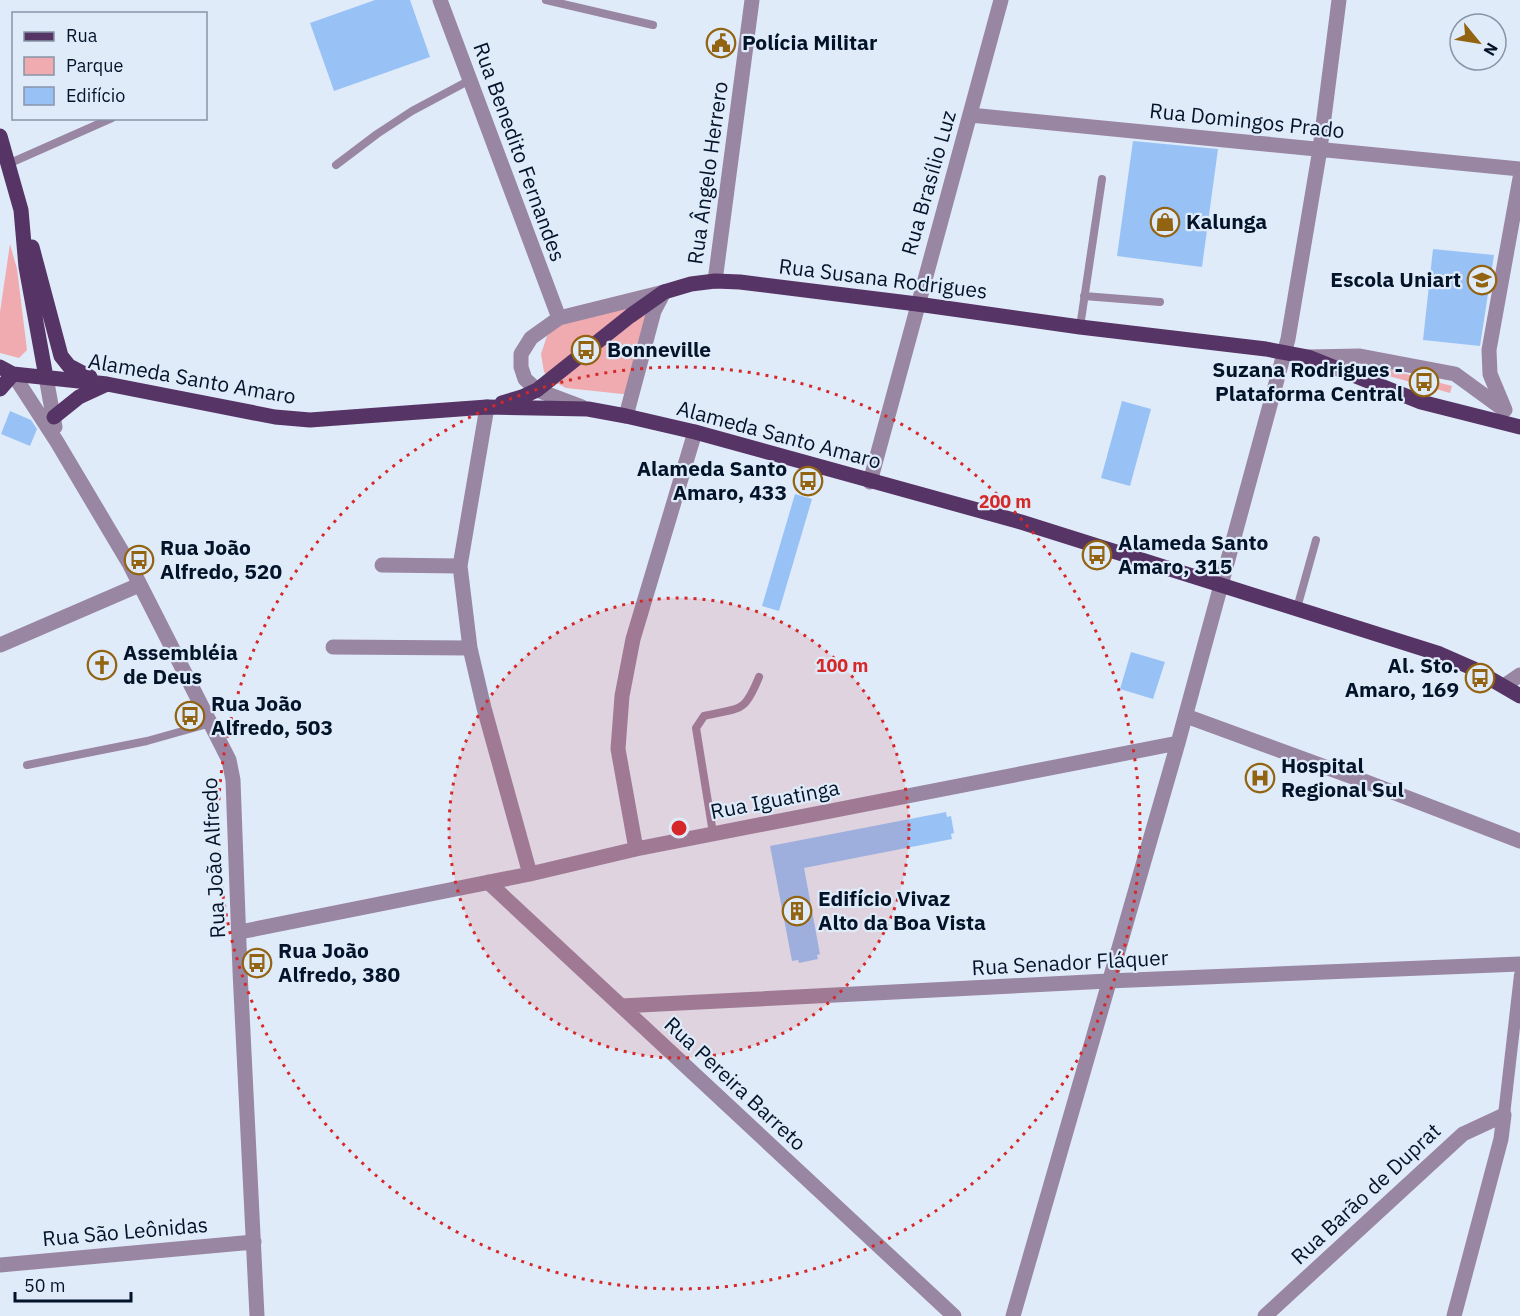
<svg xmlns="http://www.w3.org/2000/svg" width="1520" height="1316" viewBox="0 0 1520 1316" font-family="'IBM Plex Sans',sans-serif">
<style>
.green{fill:#efabaf}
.building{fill:#98c2f6}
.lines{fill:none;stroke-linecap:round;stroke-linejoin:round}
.service{stroke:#9986a3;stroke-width:8}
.pedestrian{stroke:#9986a3;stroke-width:12}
.minor{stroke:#9986a3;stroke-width:15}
.primary{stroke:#573466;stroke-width:15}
.ring{fill:none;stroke:#d62828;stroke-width:3;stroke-dasharray:3 6}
.labels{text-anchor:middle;stroke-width:4.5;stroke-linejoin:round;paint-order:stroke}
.poi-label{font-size:21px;font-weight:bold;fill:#02132a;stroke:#e0ebf9;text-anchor:start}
.street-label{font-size:21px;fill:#02132a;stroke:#e0ebf9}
.centre{fill:#d62828;stroke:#e0ebf9;stroke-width:3}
.ring-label{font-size:18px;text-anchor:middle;font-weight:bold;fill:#d62828;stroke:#e0ebf9;stroke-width:4.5;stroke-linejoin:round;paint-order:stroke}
</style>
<rect width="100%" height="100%" fill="#e0ebf9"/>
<path class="green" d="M10,244L17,269L27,350L19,358L0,353V312Z
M654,298L632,395L566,388L553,381L544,372L541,354L547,336L563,319Z
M1379,367L1452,386L1450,393L1378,373Z"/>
<path class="building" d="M375,0H410L430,57L334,91L310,23Z
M1133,141L1218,149L1202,267L1117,256Z
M1433,249L1494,255L1480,346L1423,340Z
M1122,401L1151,409L1130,486L1101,478Z
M10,411L31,420L37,429L30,446L1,434Z
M795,494L812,499L779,611L762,606Z
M1131,652L1165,662L1153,699L1120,689Z
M946,812L947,817L951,816L954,833L951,834L952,839L804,868L820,954L817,955L818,959L799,963L798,960L792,961L770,846Z"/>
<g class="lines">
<path class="service" d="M546,0L653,25
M8,164L112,118
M336,165L377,134L412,111L470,80
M1084,296L1160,302
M1080,327L1102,179
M1297,608L1316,540
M27,765L147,741L211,723
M713,833L696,728L704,716C741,707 744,714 759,677"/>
<path class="pedestrian" d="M1504,1115L1520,975"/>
<path class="minor" d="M440,0L559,318
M970,115L1520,169
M715,281L752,0
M1309,357L1360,356L1455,374L1503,409
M13,374L57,442L130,565L229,760L233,780L240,971L257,1316
M46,377L55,427
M487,407L460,566L470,648L484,708L530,874
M582,407L537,390L525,379L521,367V354L531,338L559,318L664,292
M1505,410L1490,374L1489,350L1520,178
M626,416L654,311L664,292
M870,482L1001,0
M382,565L460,566
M0,645L139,585
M333,647L470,648
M1504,686L1520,675
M1186,716L1369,783L1520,841
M636,849L618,749L622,696L633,639L695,432
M488,882L954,1316
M240,932L530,874L636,849L1178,743
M621,1006L1108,981L1520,964
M0,1265L254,1242
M1013,1316L1178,743L1288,339L1320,149L1339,0
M1265,1316L1463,1134L1504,1115
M1454,1316L1501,1139L1504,1115"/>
<path class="primary" d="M0,136L21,210L26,267L46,377
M32,247L61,356L69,366L90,377
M0,367L13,374L107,384L275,417L310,420L487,407L588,409L626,416L695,432L1021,522L1440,654L1472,668L1520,696
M0,389L13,374
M502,403L522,397L537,390L630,316L664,292L691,284L715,281L740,282L917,304L1080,327L1266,349L1308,357L1421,402L1520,427
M54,417L79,397L105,385"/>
</g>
<circle cx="679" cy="828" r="230" fill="#d62828" fill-opacity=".12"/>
<g class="ring">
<circle cx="679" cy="828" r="230"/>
<circle cx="679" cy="828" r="461"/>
</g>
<defs>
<g id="civic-ring" transform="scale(1.5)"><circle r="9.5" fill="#e0ebf9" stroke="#926310" stroke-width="1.5"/><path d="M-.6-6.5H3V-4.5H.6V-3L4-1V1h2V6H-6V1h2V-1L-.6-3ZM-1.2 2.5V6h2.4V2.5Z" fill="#926310"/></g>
<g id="shop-ring" transform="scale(1.5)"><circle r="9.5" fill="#e0ebf9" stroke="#926310" stroke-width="1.5"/><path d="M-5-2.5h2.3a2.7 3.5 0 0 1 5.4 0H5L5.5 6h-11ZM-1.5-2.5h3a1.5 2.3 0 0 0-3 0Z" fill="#926310"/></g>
<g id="school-ring" transform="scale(1.5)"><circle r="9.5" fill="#e0ebf9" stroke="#926310" stroke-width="1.5"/><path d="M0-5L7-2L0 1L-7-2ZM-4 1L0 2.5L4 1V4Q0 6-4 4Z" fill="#926310"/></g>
<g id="bus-ring" transform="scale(1.5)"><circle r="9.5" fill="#e0ebf9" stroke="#926310" stroke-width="1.5"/><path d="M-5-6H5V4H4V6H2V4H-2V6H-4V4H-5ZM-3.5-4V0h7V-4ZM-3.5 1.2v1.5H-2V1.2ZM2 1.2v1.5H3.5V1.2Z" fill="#926310"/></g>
<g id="church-ring" transform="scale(1.5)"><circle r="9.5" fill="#e0ebf9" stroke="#926310" stroke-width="1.5"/><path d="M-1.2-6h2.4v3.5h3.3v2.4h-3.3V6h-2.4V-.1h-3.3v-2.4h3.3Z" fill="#926310"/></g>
<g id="hospital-ring" transform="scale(1.5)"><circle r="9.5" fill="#e0ebf9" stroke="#926310" stroke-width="1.5"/><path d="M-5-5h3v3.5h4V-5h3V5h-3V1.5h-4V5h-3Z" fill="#926310"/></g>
<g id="building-ring" transform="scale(1.5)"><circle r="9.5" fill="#e0ebf9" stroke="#926310" stroke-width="1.5"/><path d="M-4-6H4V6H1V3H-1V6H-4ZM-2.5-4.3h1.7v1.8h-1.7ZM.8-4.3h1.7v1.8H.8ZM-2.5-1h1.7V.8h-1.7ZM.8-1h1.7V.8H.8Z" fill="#926310"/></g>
</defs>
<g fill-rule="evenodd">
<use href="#civic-ring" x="721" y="43"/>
<use href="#shop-ring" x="1165" y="222"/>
<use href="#school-ring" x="1482" y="280"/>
<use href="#bus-ring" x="586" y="350"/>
<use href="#bus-ring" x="1424" y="382"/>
<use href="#bus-ring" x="808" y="481"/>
<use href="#bus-ring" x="1097" y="555"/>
<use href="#bus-ring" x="139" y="560"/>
<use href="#church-ring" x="102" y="665"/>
<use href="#bus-ring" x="1480" y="678"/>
<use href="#bus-ring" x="190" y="716"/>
<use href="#hospital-ring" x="1260" y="778"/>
<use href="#building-ring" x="797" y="911"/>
<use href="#bus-ring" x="257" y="963"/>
</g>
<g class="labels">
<g class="poi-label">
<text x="742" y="50">Polícia Militar</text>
<text x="1186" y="229">Kalunga</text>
<text x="1461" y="287" text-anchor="end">Escola Uniart</text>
<text x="607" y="357">Bonneville</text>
<text x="1403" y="377" text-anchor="end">Suzana Rodrigues -<tspan x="1403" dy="24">Plataforma Central</tspan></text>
<text x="787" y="476" text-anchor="end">Alameda Santo<tspan x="787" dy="24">Amaro, 433</tspan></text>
<text x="1118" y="550">Alameda Santo<tspan x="1118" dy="24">Amaro, 315</tspan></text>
<text x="160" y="555">Rua João<tspan x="160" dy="24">Alfredo, 520</tspan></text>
<text x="123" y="660">Assembléia<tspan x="123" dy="24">de Deus</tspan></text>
<text x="1459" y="673" text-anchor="end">Al. Sto.<tspan x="1459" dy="24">Amaro, 169</tspan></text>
<text x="211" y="711">Rua João<tspan x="211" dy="24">Alfredo, 503</tspan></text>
<text x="1281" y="773">Hospital<tspan x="1281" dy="24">Regional Sul</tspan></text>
<text x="818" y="906">Edifício Vivaz<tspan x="818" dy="24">Alto da Boa Vista</tspan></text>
<text x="278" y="958">Rua João<tspan x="278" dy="24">Alfredo, 380</tspan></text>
</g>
<g class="street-label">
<text transform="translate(1247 121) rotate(6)" y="7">Rua Domingos Prado</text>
<text transform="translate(519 152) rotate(70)" y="7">Rua Benedito Fernandes</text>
<text transform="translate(708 173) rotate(-82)" y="7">Rua Ângelo Herrero</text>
<text transform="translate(929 183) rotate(-74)" y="7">Rua Brasílio Luz</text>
<text transform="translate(883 279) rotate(7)" y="7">Rua Susana Rodrigues</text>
<text transform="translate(192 379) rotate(10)" y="7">Alameda Santo Amaro</text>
<text transform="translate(779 435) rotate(15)" y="7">Alameda Santo Amaro</text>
<text transform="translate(775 800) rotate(-11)" y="7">Rua Iguatinga</text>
<text transform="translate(214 858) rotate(-93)" y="7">Rua João Alfredo</text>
<text transform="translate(1070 963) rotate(-3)" y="7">Rua Senador Fláquer</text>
<text transform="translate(735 1084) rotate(43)" y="7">Rua Pereira Barreto</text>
<text transform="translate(1366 1194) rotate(-43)" y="7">Rua Barão de Duprat</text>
<text transform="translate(125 1232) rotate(-5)" y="7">Rua São Leônidas</text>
</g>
</g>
<circle cx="679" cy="828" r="9" class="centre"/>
<g class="ring-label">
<text x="1005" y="508">200 m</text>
<text x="842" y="672">100 m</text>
</g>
<rect x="12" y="12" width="195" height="108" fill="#e0ebf9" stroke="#8795a6" stroke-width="1.5"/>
<rect x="24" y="32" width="30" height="9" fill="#573466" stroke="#8795a6" stroke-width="1.5"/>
<text x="66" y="42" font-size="18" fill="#02132a">Rua</text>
<rect x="24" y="57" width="30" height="18" fill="#efabaf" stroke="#8795a6" stroke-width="1.5"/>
<text x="66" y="72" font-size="18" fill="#02132a">Parque</text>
<rect x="24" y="87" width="30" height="18" fill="#98c2f6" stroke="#8795a6" stroke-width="1.5"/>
<text x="66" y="102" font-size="18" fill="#02132a">Edifício</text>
<g transform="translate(1478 42) rotate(120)"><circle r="28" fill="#e0ebf9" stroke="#8795a6" stroke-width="1.5"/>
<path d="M0-4.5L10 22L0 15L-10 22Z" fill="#926310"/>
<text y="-9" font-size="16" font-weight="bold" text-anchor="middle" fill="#02132a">N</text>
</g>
<path d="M15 1292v9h116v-9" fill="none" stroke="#02132a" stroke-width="3"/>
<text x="24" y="1292" font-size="18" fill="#02132a" stroke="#e0ebf9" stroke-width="4.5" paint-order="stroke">50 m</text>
</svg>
